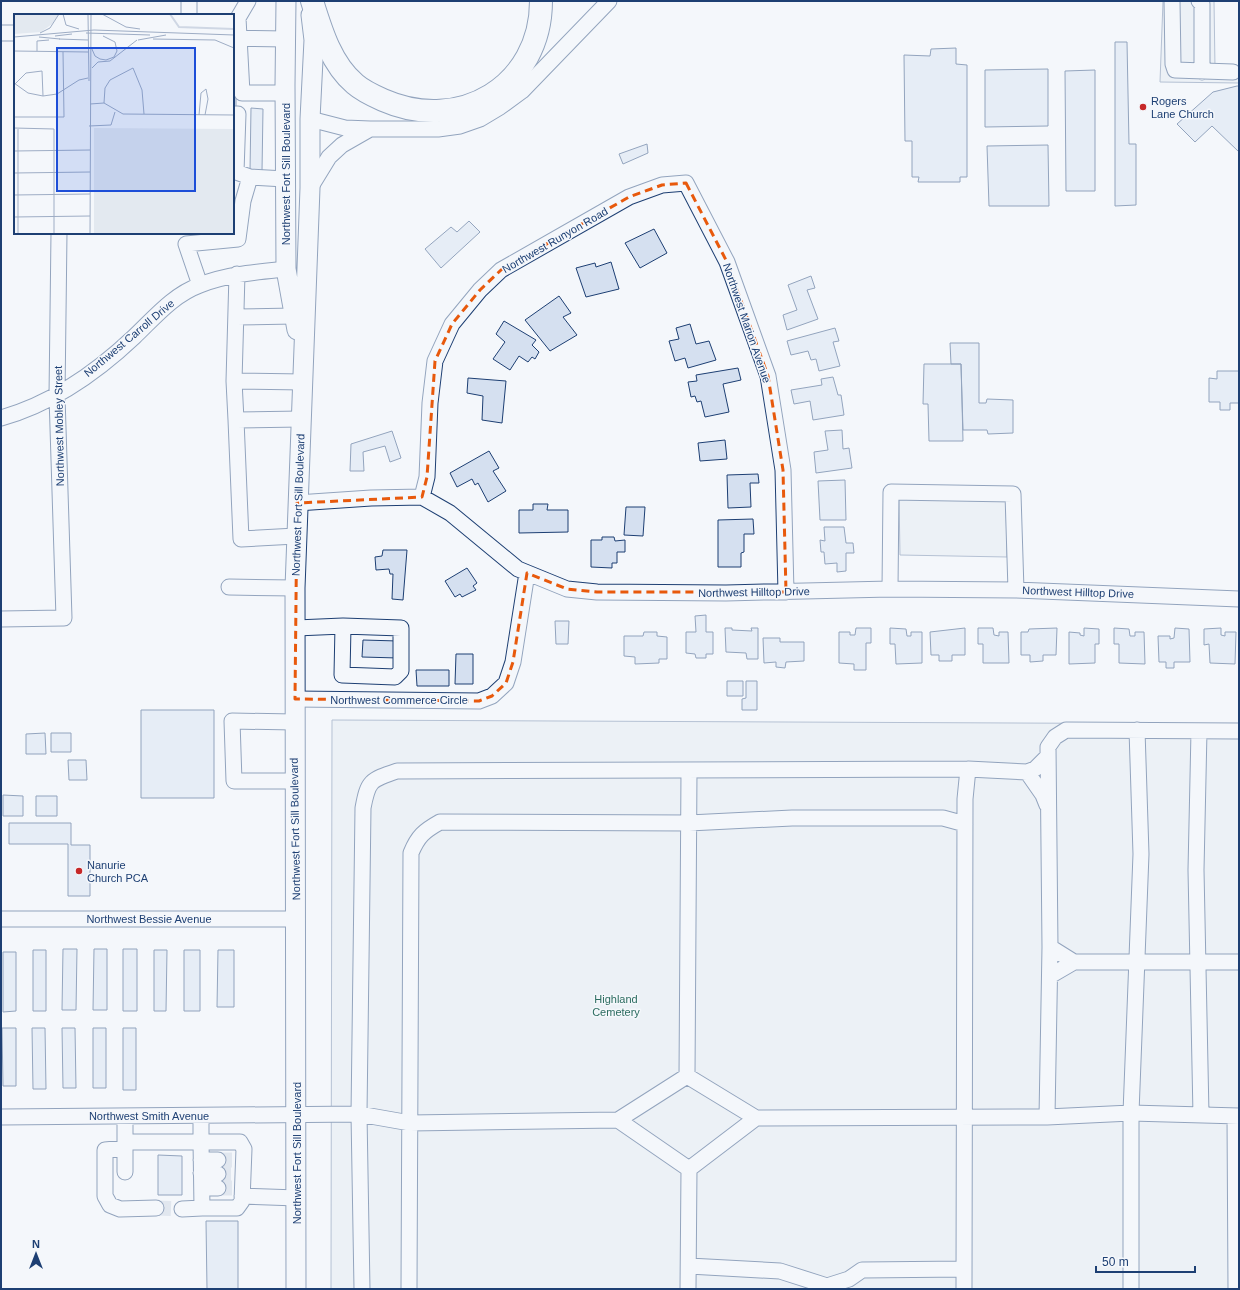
<svg xmlns="http://www.w3.org/2000/svg" width="1240" height="1290" viewBox="0 0 1240 1290" font-family="Arial,sans-serif">
<style>
.green{fill:#e3e9f0;stroke:#687fa3}
.parking{fill:#e3e8f0;stroke:#687fa3}
.building{fill:#d5e0f0;stroke:#1d3f73}
.lines{fill:none;stroke-linecap:round;stroke-linejoin:round}
.minor-tunnel{stroke:#c9d2e0;stroke-width:15;stroke-dasharray:15 8;stroke-linecap:butt}
.minor-casing{stroke:#1d3f73;stroke-width:17}
.major-casing{stroke:#1d3f73;stroke-width:21}
.highway-casing{stroke:#1d3f73;stroke-width:24}
.minor{stroke:#f4f7fb;stroke-width:15}
.major{stroke:#f4f7fb;stroke-width:19}
.highway{stroke:#f4f7fb;stroke-width:22}
.marked{fill:none;stroke:#e8590c;stroke-width:3;stroke-dasharray:8 5;stroke-linejoin:round}
.poi-dot{fill:#c62828;stroke:#f4f7fb;stroke-width:1.5}
.labels{text-anchor:middle;stroke-width:3;stroke-linejoin:round;paint-order:stroke}
.poi-label{font-size:11px;fill:#1d3f73;stroke:#f4f7fb;text-anchor:start}
.street-label{font-size:11px;fill:#1d3f73;stroke:#f4f7fb}
.park-label{font-size:11px;fill:#2c6c60;stroke:#f4f7fb}
.inset-river{fill:none;stroke:#cfd7e4;stroke-width:2}
.inset-road{fill:none;stroke:#9eadc5;stroke-width:1}
.view{fill:#1d4ed8;fill-opacity:0.15;stroke:#1d4ed8;stroke-width:2}
.inset-edge{fill:none;stroke:#1d3f73;stroke-width:2}
</style>
<rect width="100%" height="100%" fill="#f4f7fb"/>
<path class="green" d="M332,720L1239,724V1289H331Z"/>
<path class="parking" d="M1163,1H1214L1215,68L1239,69V83L1160,82Z
M899,497L1006,499L1007,557L900,555Z"/>
<path class="building" d="M1115,42H1127L1129,144H1136V205L1115,206Z
M956,48V64L967,65V177H960V182H918L919,177H912V141H905L904,55L930,56L931,49Z
M233,50H236V108H233Z
M1048,69V126L985,127V70Z
M1095,70V191H1066L1065,71Z
M1237,86H1239V152L1212,126L1195,142L1177,124L1213,92Z
M251,108L263,109L262,171H250Z
M647,144L648,153L623,164L619,154Z
M1048,145L1049,206H989L987,146Z
M469,221L480,232L441,268L425,249L451,227L457,232Z
M654,229L667,253L640,268L625,243Z
M611,262L619,289L586,297L576,268L595,263L596,267Z
M811,276L815,288L807,290L818,319L787,330L783,315L797,310L788,285Z
M559,296L571,313L563,317L577,335L550,351L525,320Z
M504,321L536,340L532,345L539,352L535,359L532,357L528,362L519,356L510,370L493,359L505,342L496,334Z
M690,324L696,344L709,341L716,360L688,368L685,358L675,361L669,341L679,339L676,328Z
M835,328L839,341L833,342L840,366L819,371L816,359L811,360L808,351L791,355L787,341Z
M950,343H979V403H986L987,399L1013,400V433L988,434L987,430H963L961,364H951Z
M924,364H961L963,441H929L928,404H923Z
M738,368L741,380L723,384L729,412L705,417L701,401L697,402L695,396L691,397L688,382L697,381L696,375Z
M1217,371H1239V403H1230V410H1220V402H1209V378L1217,379Z
M833,377L838,395H841L844,415L813,420L810,401L794,404L791,390L822,385L821,379Z
M468,378L506,381L502,423L482,420L483,396L467,393Z
M842,430L843,449L849,448L852,468L816,473L814,452L828,450L825,431Z
M392,431L401,458L390,462L385,446L363,452L364,471H350L351,444Z
M725,440L727,459L700,461L698,443Z
M489,451L499,468L493,471L506,491L488,502L478,483L475,485L472,479L457,487L450,473Z
M758,474L759,483H750L751,507L728,508L727,475Z
M845,480L846,520H820L818,481Z
M533,504H548L547,510H568V532L519,533V510H533Z
M626,507H645L643,536L624,535Z
M753,519L754,534H744V552L741,553V567H718V520Z
M824,527H844L846,543H853L854,553H846V571L837,572V563L825,564L824,552H821L820,540L825,541Z
M602,537H614L615,541L625,540V552H617V563H612V568L591,567V540H602Z
M383,550H407L403,600L392,599L393,574H390L389,569L376,570L375,557L382,556Z
M467,568L477,583L473,586L476,590L462,597L460,594L455,597L445,581Z
M706,615V632H713V654H706V658H696L695,654L686,653V632H696L695,616Z
M555,621H569L568,644H556Z
M725,628H732V630L752,631L751,628H758V659H747L746,653L726,652Z
M856,628H871V643H866V670H854V664L839,663V632H850V635H855Z
M890,628L906,629L907,636H911V632H922V663L896,664L895,644H890Z
M965,628V655H952V661H939V655H931L930,632Z
M978,628H993L994,635L999,636V632H1008L1009,663H983V644H978Z
M1057,628L1056,655H1043V661L1030,662V655H1021V632H1028L1029,629Z
M1084,628L1099,629V644H1095V663L1069,664V632L1080,633V635L1084,636Z
M1114,628L1129,629L1130,636H1135V632H1144L1145,664L1119,663V644H1114Z
M1175,628L1189,629L1190,662H1174V668H1166V662H1159L1158,636H1170V639L1174,638Z
M1221,628V635L1225,636V632H1236L1235,664L1210,663L1209,644L1204,645V629Z
M644,632H657V636L667,637V659H659V663L635,664V657L624,656V636H643Z
M763,638H780V642H804V661L786,662L785,668L776,667V662L764,663Z
M363,640L398,641V658L362,657Z
M456,654H473V684H455Z
M416,670H449V686H417Z
M727,681H743V696H727Z
M746,681H757V710H742V699L746,698Z
M141,710H214V798H141Z
M45,733L46,754H26V734Z
M51,733H71V752H51Z
M68,760H86L87,780H69Z
M3,795L23,796V816H3Z
M36,796H57V816H36Z
M9,823H71V845H90V896H68V844H9Z
M63,949H77L76,1010H62Z
M94,949H107V1010H93Z
M123,949H137V1011H123Z
M33,950H46V1011H33Z
M154,950H167L166,1011H154Z
M184,950H200V1011H184Z
M218,950H234V1007H217Z
M3,952H16V1011L3,1012Z
M2,1028H16V1086H3Z
M32,1028H45L46,1089H33Z
M62,1028H75L76,1088H63Z
M93,1028H106V1088H93Z
M123,1028H136V1090H123Z
M158,1155L182,1156V1195H158Z
M206,1221H238V1289H207Z"/>
<g class="lines">
<path class="minor-tunnel" d="M218,1160H232
M218,1174H231
M218,1188H232
M156,1208L182,1209"/>
<g class="minor-casing">
<path id="minor" d="M248,1L238,18L242,93H285
M1172,1L1173,64L1175,70L1233,72
M1199,1L1202,4V72
M189,15V1
M1,33H15
M233,38L286,39
M233,114H238L236,172L250,177
M310,119L345,128L370,129
M310,188L329,157L342,145L370,129H438L460,126L480,119L500,107L522,91L609,1
M237,274L234,381L303,382
M200,285L186,244L238,239L243,201L250,177L285,179
M236,317L294,316
M234,381L236,420
M1,418C51,404 97,372 134,337C155,317 173,295 200,285C228,274 257,272 286,269
M422,497L427,477L430,403L435,361L452,324L480,290L501,270L629,197L662,185L686,183L727,262L768,376L783,470L786,592
M297,503L371,498L422,497L450,513L518,569L567,589L597,592L726,593L890,589L1016,590L1239,599
M296,536L241,539L236,420L301,419
M229,587L295,588
M890,589L891,492L1013,494L1016,590
M1,619L64,618L57,396L59,233
M296,628L343,626L342,675L395,677L401,671V628L343,626
M295,699L479,701L492,696L506,683L513,662L527,573
M294,722L232,721L234,781H295
M1199,731L1196,870L1201,1115
M1027,772L1043,795L1047,805
M1,919H296
M1050,947L1074,962H1239
M1050,976L1074,962
M687,1076L689,771
M125,1116V1142H201V1116
M1235,1116L1236,1289
M1,1117L359,1114L410,1123L618,1120L687,1076L756,1118
M1047,1117L1050,947L1048,747L1055,737L1066,730L1239,731
M618,1120L689,1169
M201,1142H240L244,1149L242,1201L237,1208H202Z
M125,1148L105,1150V1196L110,1205L120,1209L156,1208
M201,1160H218
M125,1172V1142
M201,1173L218,1174
M202,1188H218
M242,1196L297,1198
M182,1209L202,1208
M689,1266L780,1271L827,1286L849,1279L862,1270L964,1269
M362,1289L359,1114L363,808C368,781 370,780 397,771L968,769
M409,1289L411,853C418,836 424,831 440,822L689,823L792,818H943L965,824
M688,1289L689,1169L756,1118L1047,1117L1131,1113L1239,1116
M964,1289L965,799L968,769L1027,772L1035,769L1048,756
M1131,1289V1113L1141,854L1137,730"/>
</g>
<g class="major-casing">
<path id="major" d="M286,1L285,85L286,269L297,330
M296,1289L295,588L310,188V119L314,40L311,15"/>
</g>
<g class="highway-casing">
<path id="highway" d="M312,1C321,30 331,64 355,84C363,91 374,96 383,100C460,134 541,86 541,1"/>
</g>
<use href="#minor" class="minor"/>
<use href="#major" class="major"/>
<use href="#highway" class="highway"/>
</g>
<path d="M0 0H1240V1290H0ZM686,183L727,262L768,376L783,470L786,592H597L567,589L527,573L513,662L506,683L492,696L479,701L295,699L297,503L422,497L427,477L435,361L452,324L480,290L501,270L629,197L662,185Z" fill="#f4f7fb" fill-opacity=".55" fill-rule="evenodd"/>
<path class="marked" d="M686,183L727,262L768,376L783,470L786,592H597L567,589L527,573L513,662L506,683L492,696L479,701L295,699L297,503L422,497L427,477L435,361L452,324L480,290L501,270L629,197L662,185Z"/>
<g class="poi-dot">
<circle cx="1143" cy="107" r="4"/>
<circle cx="79" cy="871" r="4"/>
</g>
<g class="labels">
<g class="poi-label">
<text x="1151" y="105">Rogers<tspan x="1151" dy="13">Lane Church</tspan></text>
<text x="87" y="869">Nanurie<tspan x="87" dy="13">Church PCA</tspan></text>
</g>
<g class="street-label">
<text transform="translate(286 174) rotate(-90)" y="4">Northwest Fort Sill Boulevard</text>
<text transform="translate(555 240) rotate(-30)" y="4">Northwest Runyon Road</text>
<text transform="translate(747 323) rotate(71)" y="4">Northwest Marion Avenue</text>
<text transform="translate(129 338) rotate(-40)" y="4">Northwest Carroll Drive</text>
<text transform="translate(59 426) rotate(-91)" y="4">Northwest Mobley Street</text>
<text transform="translate(298 505) rotate(-88)" y="4">Northwest Fort Sill Boulevard</text>
<text transform="translate(754 592) rotate(-1)" y="4">Northwest Hilltop Drive</text>
<text transform="translate(1078 592) rotate(2)" y="4">Northwest Hilltop Drive</text>
<text x="399" y="704">Northwest Commerce Circle</text>
<text transform="translate(295 829) rotate(-91)" y="4">Northwest Fort Sill Boulevard</text>
<text x="149" y="923">Northwest Bessie Avenue</text>
<text x="149" y="1120">Northwest Smith Avenue</text>
<text transform="translate(297 1153) rotate(-90)" y="4">Northwest Fort Sill Boulevard</text>
</g>
<g class="park-label">
<text x="616" y="1003">Highland<tspan x="616" dy="13">Cemetery</tspan></text>
</g>
</g>
<g transform="translate(14 14)">
<rect width="220" height="220" fill="#f4f7fb"/>
<path d="M0,0H45L38,10L27,18L0,20ZM80,114L220,115V220H80Z" fill="#e3e9f0"/>
<path class="inset-river" d="M156,0L165,13L220,15"/>
<path class="inset-road" d="M49,0L52,11L65,15M88,0L112,13L126,15M74,1L75,67M26,19L36,14L45,0M72,19L136,21M41,22L58,20M0,23L80,16L220,21M25,23L46,25M45,25L74,26M139,25L201,26L220,34M124,26L152,21M77,33L81,42L86,45L92,46L100,43L103,37L101,28L89,22M0,37L74,38M23,37V27L35,26M78,54L84,48L96,47L123,26M0,69L14,79L29,82L43,80L65,66L74,64M1,70L12,59L28,57L29,82M90,89L91,74L96,66L119,54L128,76L130,100M76,90L90,89L109,100L220,101M185,101L187,79L192,75L194,85L191,101M0,103H50L49,38M75,112L97,111L101,98M0,114L40,115V220M0,137L76,136M0,159L76,158M0,181L76,180M0,203L76,202M4,220V115M76,220L77,0"/>
<path class="view" d="M43,34H181V177H43Z"/>
<rect width="220" height="220" class="inset-edge"/>
</g>
<rect width="1240" height="1290" fill="none" stroke="#1d3f73" stroke-width="4"/>
<g transform="translate(36 1254)" stroke="#f4f7fb" stroke-width="3" paint-order="stroke">
<path d="M0-3L7 15L0 10L-7 15Z" fill="#1d3f73"/>
<text y="-6" font-size="11" font-weight="bold" text-anchor="middle" fill="#1d3f73">N</text>
</g>
<path d="M1096 1266v6h99v-6" fill="none" stroke="#1d3f73" stroke-width="2"/>
<text x="1102" y="1266" font-size="12" fill="#1d3f73" stroke="#f4f7fb" stroke-width="3" paint-order="stroke">50 m</text>
</svg>
